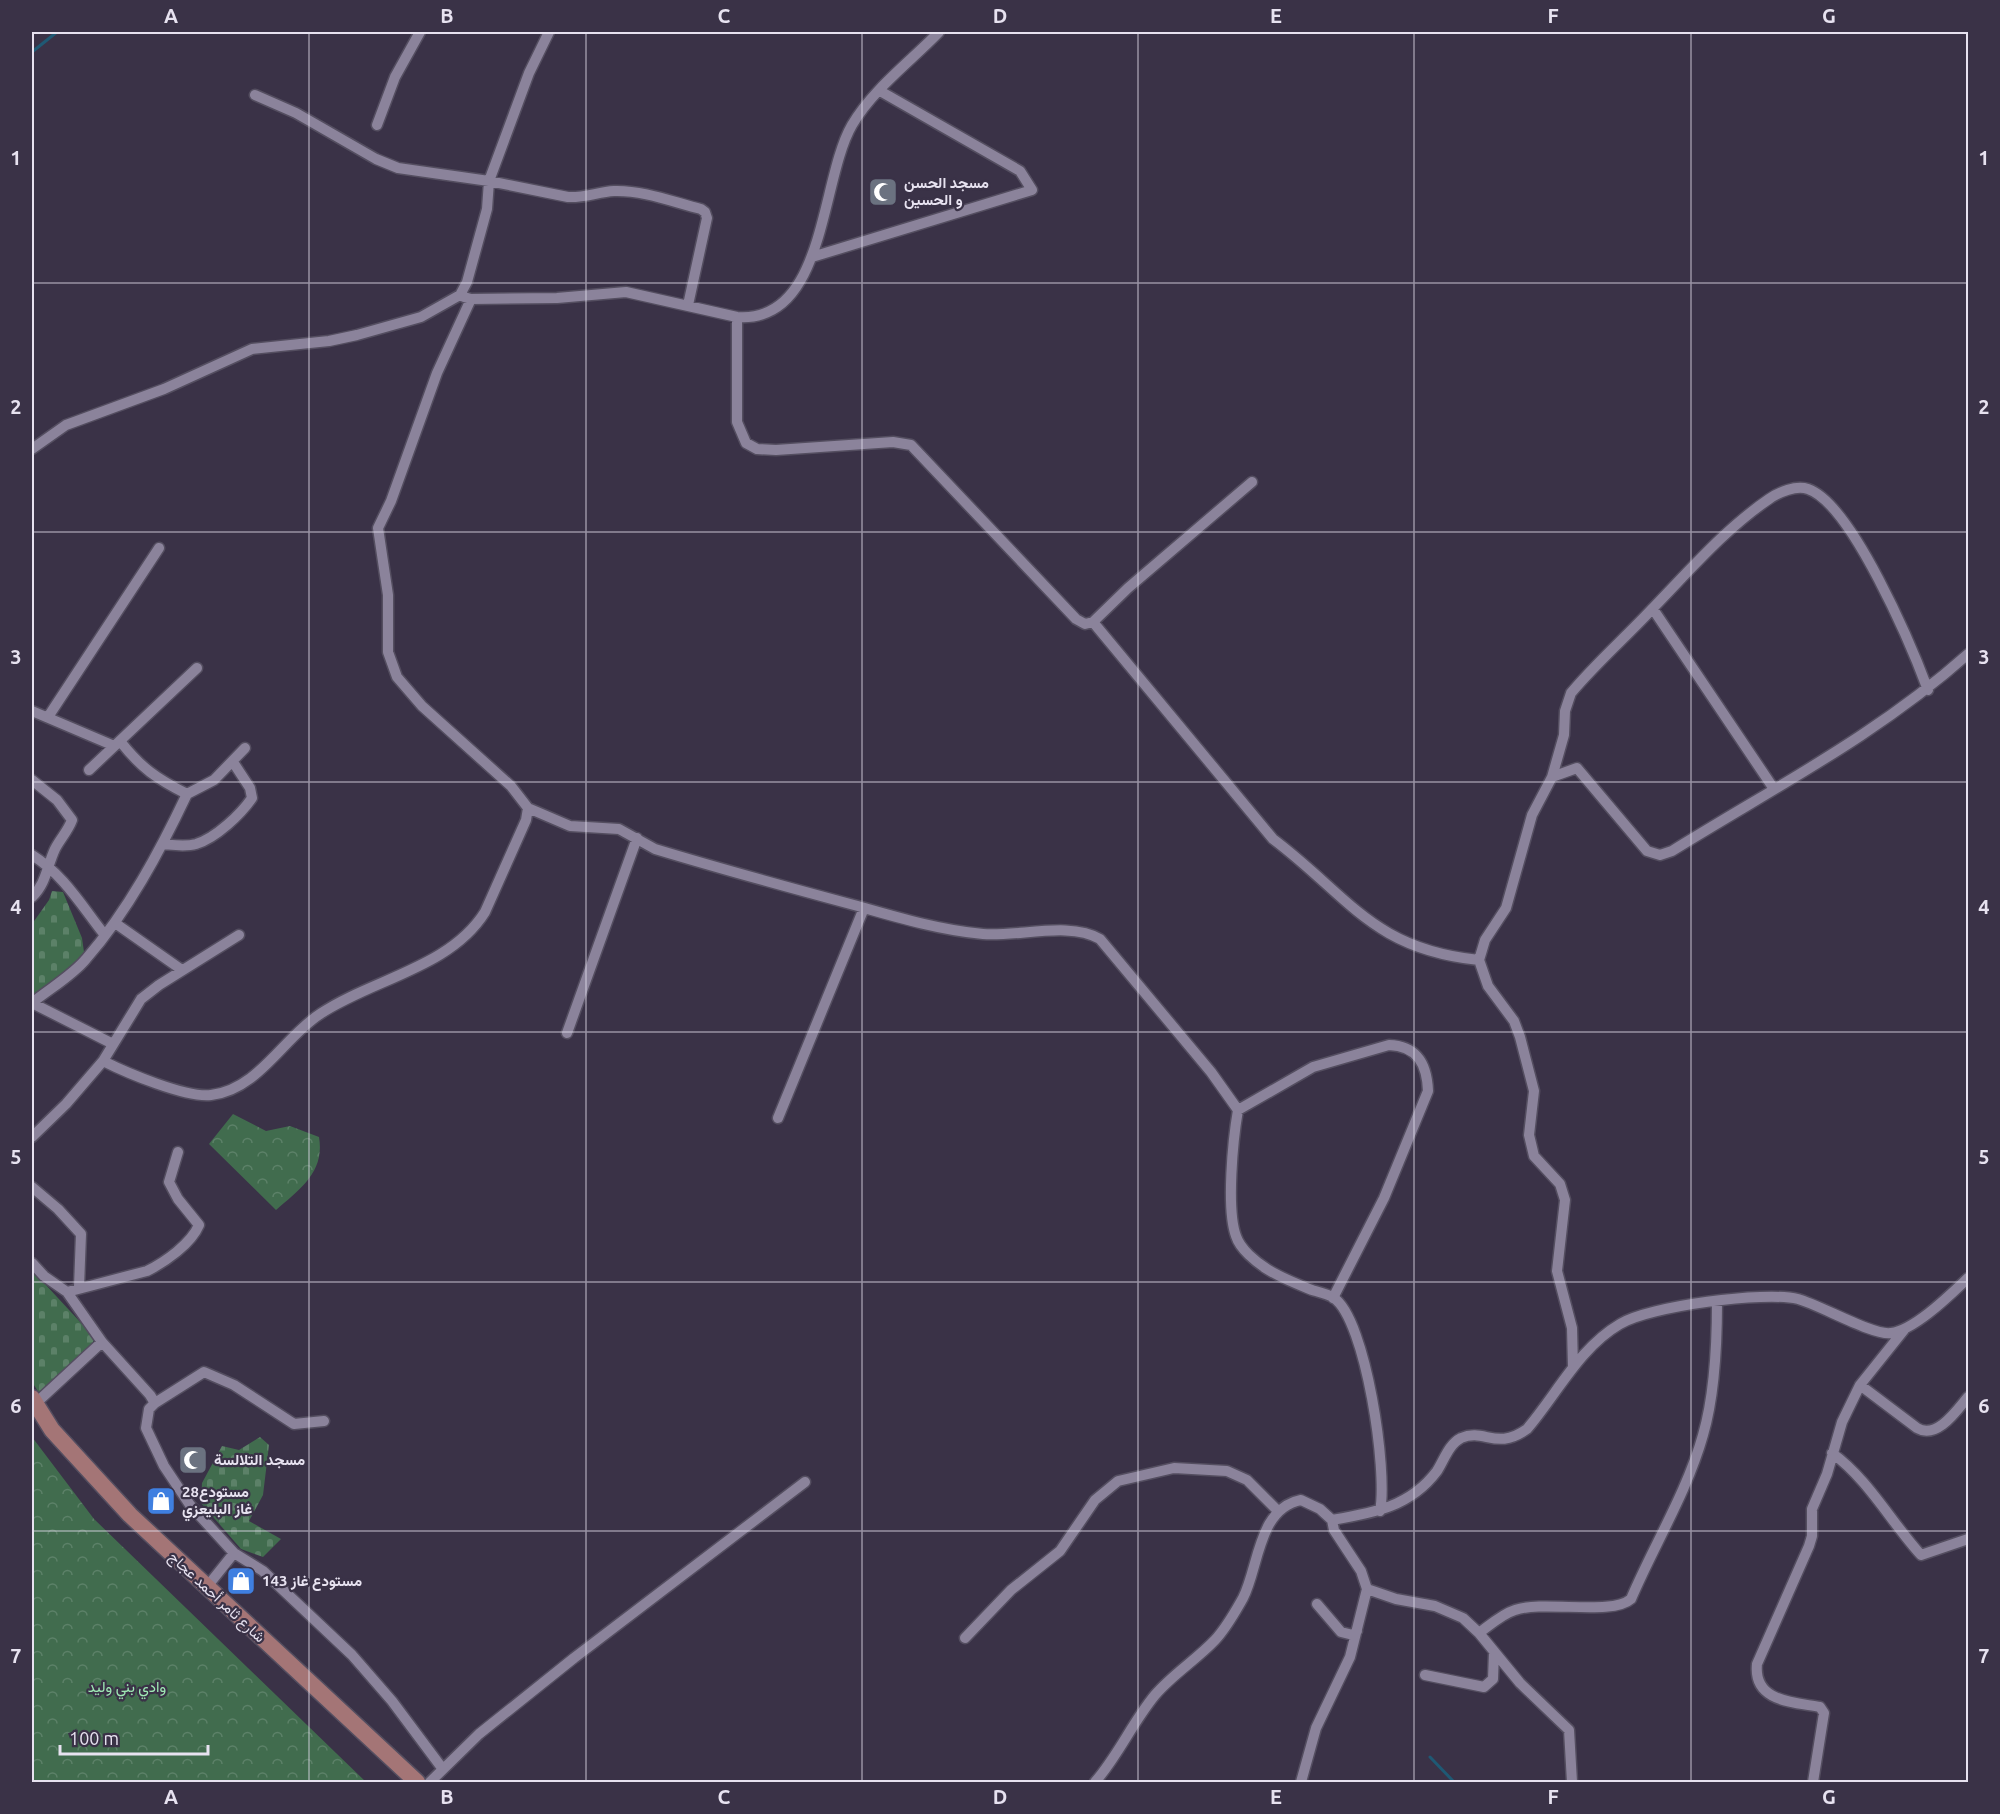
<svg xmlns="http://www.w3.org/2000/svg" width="2000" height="1814" viewBox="0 0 2000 1814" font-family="Ubuntu,Vazirmatn,sans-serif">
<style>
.forest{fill:url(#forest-crowns)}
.cemetery{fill:url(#cemetery-stones)}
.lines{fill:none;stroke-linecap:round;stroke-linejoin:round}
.stream{stroke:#1f5974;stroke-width:3}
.street-casing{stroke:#544e60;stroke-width:13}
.primary-casing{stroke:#544e60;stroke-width:19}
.street{stroke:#8b839b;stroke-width:10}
.primary{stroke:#a47576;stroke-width:16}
.grid{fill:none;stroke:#e7e2f0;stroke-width:1.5;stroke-opacity:0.55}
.labels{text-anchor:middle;stroke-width:4.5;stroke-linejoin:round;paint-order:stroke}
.poi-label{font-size:15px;font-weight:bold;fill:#e7e2f0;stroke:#3a3247;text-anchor:start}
.street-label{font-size:15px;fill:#e7e2f0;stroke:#3a3247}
.park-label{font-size:15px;fill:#9feab5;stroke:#3a3247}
.neatline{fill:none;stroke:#e7e2f0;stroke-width:2}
.grid-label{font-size:20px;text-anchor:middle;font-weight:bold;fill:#e7e2f0}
</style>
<defs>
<pattern id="forest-crowns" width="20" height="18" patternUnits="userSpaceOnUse" patternTransform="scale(1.5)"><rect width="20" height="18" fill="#416c4e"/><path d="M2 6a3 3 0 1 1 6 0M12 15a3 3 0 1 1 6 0" fill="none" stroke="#5c8168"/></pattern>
<pattern id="cemetery-stones" width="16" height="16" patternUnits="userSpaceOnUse" patternTransform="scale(1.5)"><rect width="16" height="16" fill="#416c4e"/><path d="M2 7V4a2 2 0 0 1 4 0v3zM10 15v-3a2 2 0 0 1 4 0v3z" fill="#5c8168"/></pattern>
</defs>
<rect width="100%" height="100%" fill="#3a3247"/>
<path class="forest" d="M233,1114L266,1131L290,1126L319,1137C325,1172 300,1189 276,1210L209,1144Z
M32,1437L94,1519L366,1782H32Z"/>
<path class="cemetery" d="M52,891L63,892L82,938L84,952L67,973L32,997V924L49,900Z
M32,1270L95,1338L86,1357L41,1396L32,1382Z
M260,1437L269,1445L263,1495L249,1521L281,1539L263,1557L241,1549L201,1503L202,1483L222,1446L239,1450Z"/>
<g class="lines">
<path class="stream" d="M32,52L57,32
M1430,1757L1454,1782"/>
<g class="street-casing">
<path id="street" d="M255,95L296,113L376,159L398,168L489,181L568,197C584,198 598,192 614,191C643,190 673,202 701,209L705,212L707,218L688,305
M377,125L395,77L420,32
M812,257L1032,190L1020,171L880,91
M464,297L471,299L557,298L626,292L737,317C826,324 820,180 852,125C873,89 911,61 939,32
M737,317V422L746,443L757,449L776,450L893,442L911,445L1076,619L1085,624L1093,622L1128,588L1252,482
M32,449L66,425L164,389L252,349L329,341L357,335L421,317L460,295L467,282L487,209L489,181L529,73L549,32
M1653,609L1774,789
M1093,622L1273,839C1350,897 1372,949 1479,960
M32,711L112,745
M48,717L159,548
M89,770L197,668
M1552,777L1577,768L1647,851L1660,855L1672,851C1775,787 1877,735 1968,654
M32,780L57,800L72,820C68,831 60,839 55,849C47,866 46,884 32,897
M187,794L214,780L245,748
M528,808L570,826L619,829L655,849C721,869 787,887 854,905C896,917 939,930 983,934C1018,937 1070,921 1100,939L1211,1072L1238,1110C1233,1139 1226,1209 1236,1236C1240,1249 1256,1262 1267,1269C1281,1278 1297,1284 1312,1290C1319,1292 1328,1294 1334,1298C1366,1320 1388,1472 1380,1511
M162,844C174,845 185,847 196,844C216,838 241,814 252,798L250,788L233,762
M32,855C64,875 81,905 104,934
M115,923L182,970
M567,1033L637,838
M113,1044L32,1003C49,989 72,976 86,959C128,911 160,851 187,794C157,779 141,768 120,741
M103,1061L141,999L159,985L239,935
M1238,1110L1313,1067L1389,1045C1418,1046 1427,1065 1428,1091L1384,1198L1333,1298
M778,1118L864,908
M32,1137L66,1104L103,1061C127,1073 186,1098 211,1095C258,1090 284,1037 320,1014C372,979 450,968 485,912L526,820L528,808L511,786L422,706L397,677L388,652V595L378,528L391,501L437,373L471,299
M32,1187L58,1209L81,1234L79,1287
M32,1263L44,1276L67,1292L102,1342L150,1395L155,1403L149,1409L146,1428L164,1466L190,1505L234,1553L263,1571L352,1655L392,1701L442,1768
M67,1292L147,1271C165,1262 191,1244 199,1225L178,1199L169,1182L178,1152
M1573,1367L1572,1328L1557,1271L1565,1200L1560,1184L1534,1156L1529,1135L1534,1091L1520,1037L1514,1021L1488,986L1479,960L1485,940L1506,908L1532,815L1552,777L1564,735L1565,711L1571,693C1596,663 1626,637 1653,608C1690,570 1725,529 1769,499C1779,492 1796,485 1808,489C1852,504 1912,647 1928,690
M1860,1385L1917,1428C1937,1440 1957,1410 1968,1397
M155,1403L204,1372L234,1385L294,1424L324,1421
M35,1404L102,1342
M1832,1453C1868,1479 1891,1522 1921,1555L1968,1539
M1332,1520C1373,1513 1410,1507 1437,1471C1444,1460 1449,1444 1461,1438C1485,1428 1496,1451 1527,1429C1557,1394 1579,1348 1620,1324C1649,1306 1765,1291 1798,1299C1820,1305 1874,1336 1891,1333C1915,1330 1951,1294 1968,1278
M206,1588L234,1553
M1367,1589L1396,1599L1435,1606L1463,1618L1479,1633L1520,1683L1569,1730L1572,1782
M1317,1604L1341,1632L1353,1635L1357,1631
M1479,1633C1490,1625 1502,1614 1515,1610C1544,1600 1612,1616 1631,1599C1654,1545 1687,1492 1703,1435C1715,1394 1717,1345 1717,1302
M965,1638L1011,1590L1060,1551L1095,1500L1118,1481L1174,1468L1227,1471L1247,1480L1278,1511
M1425,1675L1484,1687L1493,1679L1494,1652
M430,1782L479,1734L574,1658L805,1482
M1095,1782C1118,1756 1132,1723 1155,1695C1173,1674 1196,1660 1215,1640C1227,1627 1235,1612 1243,1598C1259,1567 1258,1508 1301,1500L1320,1509L1332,1520L1334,1530L1361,1571L1367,1589L1350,1657L1316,1728L1301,1782
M1813,1782L1824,1713L1820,1707C1793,1702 1753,1702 1757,1664L1809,1546L1812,1536V1509L1827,1474L1842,1422L1860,1385L1904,1330"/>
</g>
<g class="primary-casing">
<path id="primary" d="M32,1398L52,1430L130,1515L417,1782"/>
</g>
<use href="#street" class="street"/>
<use href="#primary" class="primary"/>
</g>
<path class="grid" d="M309,32V1782M586,32V1782M862,32V1782M1138,32V1782M1414,32V1782M1691,32V1782M32,283H1968M32,532H1968M32,782H1968M32,1032H1968M32,1282H1968M32,1531H1968"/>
<defs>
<g id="mosque-square" transform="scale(1.5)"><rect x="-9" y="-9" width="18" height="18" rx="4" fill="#6b7280" stroke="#3a3247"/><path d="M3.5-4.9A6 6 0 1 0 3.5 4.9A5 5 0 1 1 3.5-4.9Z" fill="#fff"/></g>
<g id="shop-square" transform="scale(1.5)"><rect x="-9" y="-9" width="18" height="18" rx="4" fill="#3f7fe0" stroke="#3a3247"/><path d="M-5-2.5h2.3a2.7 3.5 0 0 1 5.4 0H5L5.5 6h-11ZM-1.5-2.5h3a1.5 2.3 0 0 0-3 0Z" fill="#fff"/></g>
</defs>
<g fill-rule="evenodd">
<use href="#mosque-square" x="883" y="192"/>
<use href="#mosque-square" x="193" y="1460"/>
<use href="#shop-square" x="161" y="1501"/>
<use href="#shop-square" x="241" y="1581"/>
</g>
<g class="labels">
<g class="poi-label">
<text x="904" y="188">مسجد الحسن<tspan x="904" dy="17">و الحسين</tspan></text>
<text x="214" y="1465">مسجد التلالسة</text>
<text x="182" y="1497">28مستودع<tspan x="182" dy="17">غاز البليعزي</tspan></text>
<text x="262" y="1586">مستودع غاز 143</text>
</g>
<g class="street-label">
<text transform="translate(217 1597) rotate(43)" y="5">شارع ثامر أحمد عجاج</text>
</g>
<g class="park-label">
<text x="127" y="1692">وادي بني وليد</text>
</g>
</g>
<rect width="2000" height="1814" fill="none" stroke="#3a3247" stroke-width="66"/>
<path d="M60 1745v9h148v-9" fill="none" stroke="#e7e2f0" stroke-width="3"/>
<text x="69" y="1745" font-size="18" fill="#e7e2f0" stroke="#3a3247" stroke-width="4.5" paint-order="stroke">100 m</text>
<rect x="33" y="33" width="1934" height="1748" class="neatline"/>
<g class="grid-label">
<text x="171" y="23">A</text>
<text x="447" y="23">B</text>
<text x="724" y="23">C</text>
<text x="1000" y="23">D</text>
<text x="1276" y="23">E</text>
<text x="1553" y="23">F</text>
<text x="1829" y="23">G</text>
<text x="16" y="165">1</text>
<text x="1984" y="165">1</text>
<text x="16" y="414">2</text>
<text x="1984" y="414">2</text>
<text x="16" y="664">3</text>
<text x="1984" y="664">3</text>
<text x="16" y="914">4</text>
<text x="1984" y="914">4</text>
<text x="16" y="1164">5</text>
<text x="1984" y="1164">5</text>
<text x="16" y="1413">6</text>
<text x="1984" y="1413">6</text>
<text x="16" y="1663">7</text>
<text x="1984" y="1663">7</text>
<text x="171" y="1804">A</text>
<text x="447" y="1804">B</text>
<text x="724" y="1804">C</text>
<text x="1000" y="1804">D</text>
<text x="1276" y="1804">E</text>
<text x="1553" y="1804">F</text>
<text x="1829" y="1804">G</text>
</g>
</svg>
